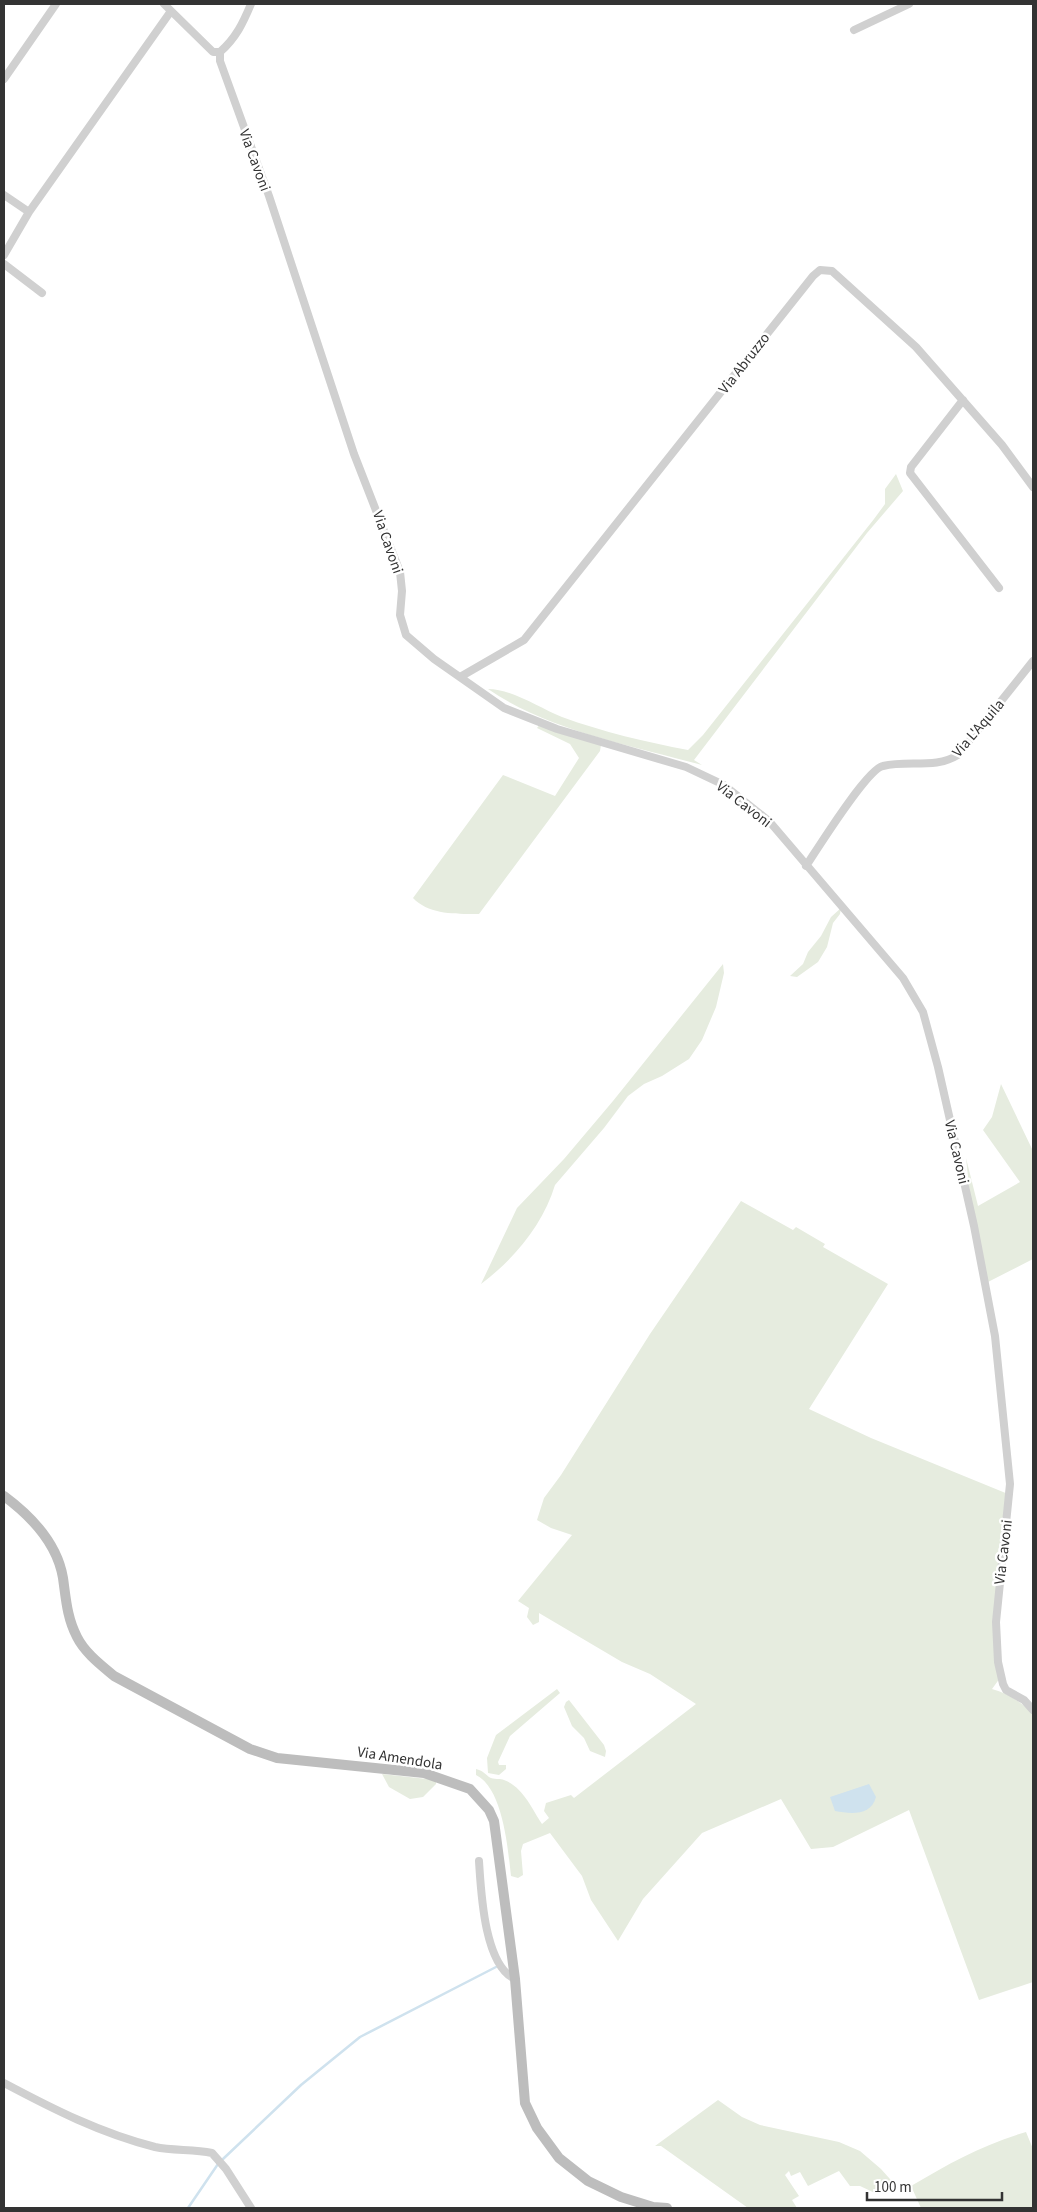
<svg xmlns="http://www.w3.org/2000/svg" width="1037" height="2212" viewBox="0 0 1037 2212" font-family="'Source Sans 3',sans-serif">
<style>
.green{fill:#e6ecdf}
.water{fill:#cfe2ee}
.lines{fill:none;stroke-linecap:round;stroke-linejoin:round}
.stream{stroke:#cfe2ee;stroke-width:2.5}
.street{stroke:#d0d0d0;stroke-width:8}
.secondary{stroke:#bdbdbd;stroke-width:10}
.labels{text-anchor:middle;stroke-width:5;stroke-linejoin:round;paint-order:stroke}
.street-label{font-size:15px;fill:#333;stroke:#fff}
</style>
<rect width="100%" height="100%" fill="#fff"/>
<path class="green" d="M896,474L903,491L867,533L694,760L702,765C633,746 547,730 488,689C512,689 539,708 562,717C603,732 646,742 688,750L703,735L874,519L885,504V489Z
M540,724L601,745L600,751L479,914C457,914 429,915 413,898L503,775L555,796L579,758L570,744L537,728Z
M841,908L840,914L833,923L827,947L818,962L797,977L790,976L803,964L808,952L821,936L831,917Z
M723,964L724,973L716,1007L702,1040L689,1059L662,1076L644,1084L628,1096L604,1128L555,1185C543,1225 513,1260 481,1284L517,1208L564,1159L613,1101Z
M1001,1084L1033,1151V1259L988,1282L971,1205L966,1158L978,1206L1020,1182L983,1130L992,1117Z
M741,1201L793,1230L796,1227L825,1244L823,1247L888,1284L809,1409L871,1438L1008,1494L993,1619L1000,1678L992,1689C1008,1693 1021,1702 1033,1714V1982L979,2000L909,1810L833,1847L811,1849L781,1799L702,1833L643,1899L618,1941L591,1900L582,1876L550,1833L523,1844L521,1851L523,1875L518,1878L511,1876C508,1849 503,1788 476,1775V1769C483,1771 484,1773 489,1777C494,1780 500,1778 504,1780C523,1787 532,1809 542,1824L549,1818L544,1811L546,1803L571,1795L574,1798L696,1704L650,1674L622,1662L539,1613V1622L533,1625L527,1617L529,1608L518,1601L572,1535L551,1528L537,1520L544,1498L561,1475L650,1334Z
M557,1689L560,1693L510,1736L498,1762L499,1765H506V1769L499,1775L488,1773L487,1758L496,1735Z
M569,1700L604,1745L606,1751L605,1757L590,1751L584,1738L572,1726L564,1707L566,1702Z
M382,1774L436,1780V1784L423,1797L410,1799L389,1787Z
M718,2100L742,2117L760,2125L839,2142L860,2151L881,2169L898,2188L875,2193L860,2186H850L839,2171L808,2186L800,2172L791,2176L789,2171L785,2175L799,2196L792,2200L797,2208H748L661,2146H655Z
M1026,2132L1033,2149V2208H921L911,2186C950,2163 982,2145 1026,2132Z"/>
<path class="water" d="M869,1784L876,1797C871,1816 851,1814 835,1811L830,1797Z"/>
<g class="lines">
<path class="stream" d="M223,2159L301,2085L360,2037L496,1967
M188,2208L218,2164"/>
<path class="street" d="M164,4L213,52H220
M854,30L909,4
M220,52V61L269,196L354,454L400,572L402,591L400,615L406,635L434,659L504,708L557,729L686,767L724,785L769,821L903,978L923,1012L938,1067L974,1226L995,1336L1010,1484L996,1622L998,1662L1003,1684L1006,1690L1024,1700L1033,1710
M220,52C236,38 243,23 251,4
M4,79L56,4
M4,195L29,212
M4,255L29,212L171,11
M4,264L42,293
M963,400L911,467L910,473L999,588
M460,677L524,640L813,276L820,270L832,271L916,347L1002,445L1033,487
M806,866C818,848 867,769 883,766C908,760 936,769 958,755L1033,661
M479,1861C481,1891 484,1965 515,1979
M4,2083C53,2109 100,2133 155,2147C173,2151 193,2149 212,2153L226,2169L251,2208"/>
<path class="secondary" d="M4,1496C31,1516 57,1542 63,1578C66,1599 67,1618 77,1637C85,1653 101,1665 114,1676L250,1749L277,1758L424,1773L470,1789L489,1810L494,1821L515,1979L525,2103L537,2128L559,2158L588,2181L621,2197L653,2207L667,2208"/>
</g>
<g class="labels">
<g class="street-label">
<text transform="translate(255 160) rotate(70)" y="5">Via Cavoni</text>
<text transform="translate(744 363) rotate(-52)" y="5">Via Abruzzo</text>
<text transform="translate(388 542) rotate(71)" y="5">Via Cavoni</text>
<text transform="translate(978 728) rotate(-49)" y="5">Via L'Aquila</text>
<text transform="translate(744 804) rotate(38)" y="5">Via Cavoni</text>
<text transform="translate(957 1152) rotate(77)" y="5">Via Cavoni</text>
<text transform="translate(1003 1552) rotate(-83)" y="5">Via Cavoni</text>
<text transform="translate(400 1758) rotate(9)" y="5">Via Amendola</text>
</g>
</g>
<rect width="1037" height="2212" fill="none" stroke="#333333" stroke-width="10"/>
<path d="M867 2192v8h135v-8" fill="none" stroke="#333333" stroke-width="2.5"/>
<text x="874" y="2192" font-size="15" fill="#333333" stroke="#ffffff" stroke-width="4" paint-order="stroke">100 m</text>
</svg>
